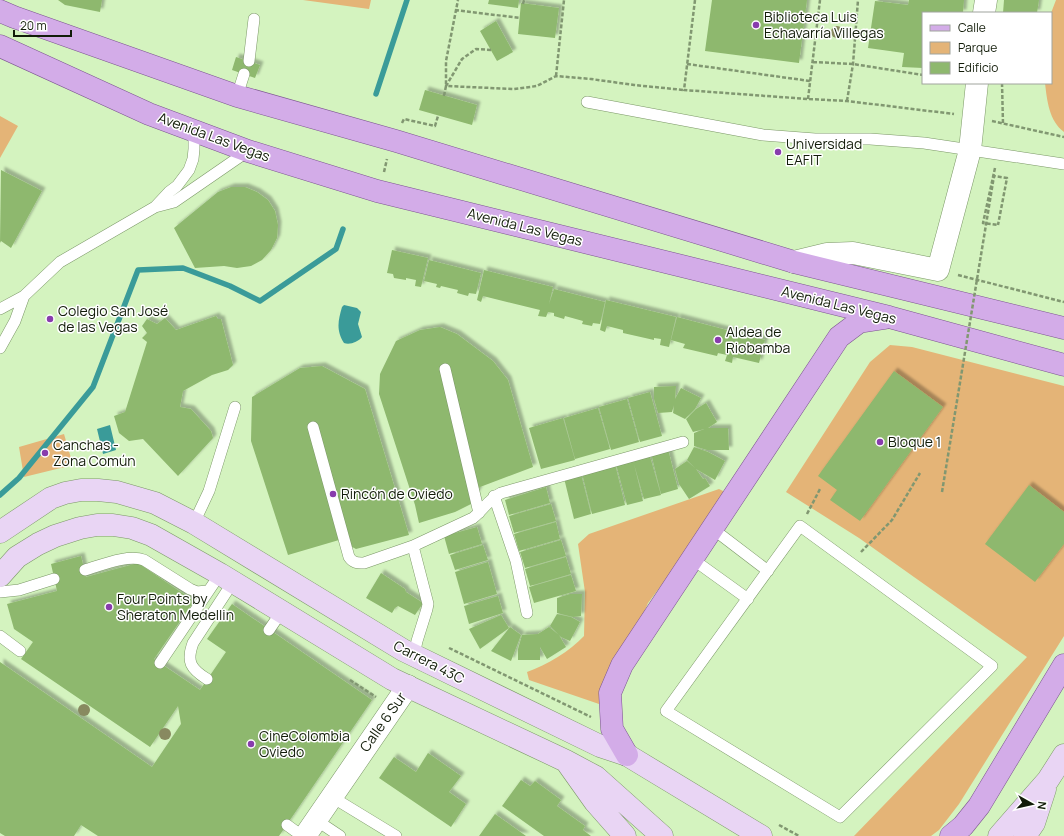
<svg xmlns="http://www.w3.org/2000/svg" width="1064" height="836" viewBox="0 0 1064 836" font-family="Manrope,sans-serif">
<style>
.green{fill:#e4b477}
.water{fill:#3a9b99}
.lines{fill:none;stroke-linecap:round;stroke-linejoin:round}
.stream{stroke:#3a9b99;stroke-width:5.5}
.building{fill:#8eb86e;filter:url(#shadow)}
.lane-casing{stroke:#7b9767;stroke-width:12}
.street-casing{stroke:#7b9767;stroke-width:23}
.secondary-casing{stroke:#7b9767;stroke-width:23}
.primary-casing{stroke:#7c5590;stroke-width:23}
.path{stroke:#819771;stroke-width:2.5;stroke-dasharray:4 2;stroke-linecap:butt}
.lane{stroke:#fff;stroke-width:11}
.street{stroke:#fff;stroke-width:22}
.secondary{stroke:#e9d5f4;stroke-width:22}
.primary{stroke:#d3ace8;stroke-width:22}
.path-bridge{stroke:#819771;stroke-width:2.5;stroke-dasharray:4 2;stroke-linecap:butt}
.tree{fill:#888960}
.poi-dot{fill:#883cad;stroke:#fff;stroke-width:1.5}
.labels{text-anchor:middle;stroke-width:3;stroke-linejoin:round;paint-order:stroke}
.poi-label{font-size:14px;fill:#121c09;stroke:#fff;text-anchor:start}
.street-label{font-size:14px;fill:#121c09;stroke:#fff}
</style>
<defs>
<filter id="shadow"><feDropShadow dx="3.5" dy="-3.5" stdDeviation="1" flood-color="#0004"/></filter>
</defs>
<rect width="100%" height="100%" fill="#d4f3bf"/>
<path class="green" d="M303,0H371L369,9Z
M1056,0H1064V132C1049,121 1047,100 1045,83H1051V13Z
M0,116L18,126L0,158Z
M890,345L912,347L1064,386V636L959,804L939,830L931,836H854L1027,657L859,538L786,492L870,362Z
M64,434L73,465L24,477L19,447Z
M719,489L727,493L724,502L648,603L606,702L599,704L529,680L527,672C547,665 570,651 584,636L585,592L578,544L589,534Z"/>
<path class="water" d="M344,305L357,308L361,312L358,324L362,337C358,342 350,345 344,343C336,330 338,321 342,307Z
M110,425L116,450L103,454L97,429Z"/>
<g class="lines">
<path class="stream" d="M376,94L407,0
M0,495L19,478L93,387L138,270L183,268L230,286L260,301L336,249L343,229"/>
</g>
<path class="building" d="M58,0H102L100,12L65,5Z
M489,0H519L518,8L488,4Z
M712,0H807L799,63L705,51Z
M909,0H964L963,13H923V68L902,67L904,53L868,48L875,1L908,5Z
M1004,0H1039L1037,13H1003Z
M521,3L559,8L555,38L518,34Z
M496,21L513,52L497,61L480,31Z
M236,57L260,65L255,78L232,70Z
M425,90L477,105L472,125L419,110Z
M1,170L42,191L11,248L1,241L0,243Z
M231,187H245L257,192L268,200L275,211L278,225L277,238L271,250L262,260L251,266L237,268L224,266L195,268L174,228L218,192Z
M392,250L428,258L421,287L415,286L416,280L406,278V280L394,278L393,274L387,273Z
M429,260L481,273L476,294L469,293L468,296L457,293L458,290L441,286L440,288L436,287L437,284L424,281Z
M484,270L553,287L549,304L554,289L605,302L600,324L593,323L592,326L582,324L583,321L565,316L564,319L554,316V313L548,312L546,317L538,316L540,310L483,296L481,302L477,300Z
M606,300L676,317L669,347L660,345L661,339L654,338V340L623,333V330L607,326L605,332L600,330Z
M216,316L218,319H221L233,365L228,370L212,375L183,391L180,407L191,409L211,431L213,438L178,476L143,439L129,441L119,433L114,416L125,412L147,342L142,338L147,333L142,326L147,319L157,324L165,318L176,330Z
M677,317L765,340L759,363L733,357L732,363L725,361L727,355L718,353L717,356L683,348L685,344L671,340Z
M440,327L457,334L493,361L508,380L533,467L480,487L471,504L455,512L419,523L415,505L379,394L380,374L396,341L420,330Z
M322,366L365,389L409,535L356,549L339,540L288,555L251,441L252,397L300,368Z
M894,371L943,407L860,521L830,500L837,490L818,476Z
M676,386L675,399L681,388L701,398L695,409L685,419L673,413L674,405L672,412L658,413L654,399V387Z
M650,392L662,436L640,442L628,398Z
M627,399L639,442L611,450L599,407Z
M706,403L717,422L708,428L693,432L686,419L696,409Z
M598,408L610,449L575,459L564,418Z
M563,418L575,460L541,469L529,428Z
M707,428H728L729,450H707L694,446V433Z
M694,447L708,452L725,461L715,480L696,469L703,479L705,478L710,486L689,499L679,484L675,469L687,461L695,468L687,460Z
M668,449L678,489L661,494L651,453Z
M649,453L661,495L644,499L634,464L643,501L627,505L616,464Z
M615,464L625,505L592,514L582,473Z
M581,474L591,514L574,519L564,478Z
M1029,485L1064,512V544L1035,582L985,544Z
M546,487L550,503L509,515L505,500Z
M551,504L556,521L514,533L509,516Z
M556,522L560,539L519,551L514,534Z
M477,527L482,544L449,554L444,536Z
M561,540L566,556L525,568L520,552Z
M483,545L488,560L455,570L450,555Z
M81,556L86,577L138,563L194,601L154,659L200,690L226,652L207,639L232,604L372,700L279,836H98L81,825L74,836H5L0,833V662L152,767L181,724L178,706L150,747L21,659L33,642L14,629L7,604L57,591L51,564Z
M566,557L571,574L530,586L525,569Z
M488,562L497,594L464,604L455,572Z
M381,573L405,589L406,592L423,603L415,615L398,606L395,608L392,613L366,598Z
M571,575L576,591L534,603L529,587Z
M570,594H582L581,616L573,617L557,613V598Z
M498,596L503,613L469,624L464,606Z
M557,614L571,617L580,622L570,641L561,637L550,626Z
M501,615L509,628L480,649L469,629Z
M510,627L521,635L511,661L491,651Z
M549,627L559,635L566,647L547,659L540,647V660H518V649L522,635L538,634Z
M428,753L461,776L449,792L466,804L451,827L379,778L394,757L416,772Z
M521,780L530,786L535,781L561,800L557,806L585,826L583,830L591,836H544L502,806Z
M495,814L526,836H479Z"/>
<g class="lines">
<g class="lane-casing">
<path id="lane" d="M249,61L254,19
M237,96L244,74
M587,102L763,135L815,139H870L924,143L1064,164
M155,207L174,202L248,151
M0,309L24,296L60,262L155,207L169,192L177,186L189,170L193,159L194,149V130
M0,348L15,321L24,296
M445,369L479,513
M313,427L349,557C353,563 357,563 364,563L413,546
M494,496L516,561L527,613
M194,523L209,491L235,407
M800,526L992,666L840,817L666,711Z
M713,529L768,571
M691,558L748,599
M85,570C102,565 128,554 144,560L190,589L197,592L207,591
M0,592L19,590L54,579
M269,630L282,611
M0,636L20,651
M414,655L417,641L427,609L428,604L413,546L473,518C483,510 489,499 501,493L683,442
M160,663L220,574
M207,679C191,669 186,662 193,643L233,582
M332,797L396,836
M316,820L340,836
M287,825L302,836"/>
</g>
<g class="street-casing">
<path id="street" d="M984,13L986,0
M794,262L827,254L853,253L938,270L970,150L977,83
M305,836L408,686"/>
</g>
<g class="secondary-casing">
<path id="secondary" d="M0,532L51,498L65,493L81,490H98L117,492L155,503L194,523L403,650L600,746L627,755L761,836
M0,576L17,557L38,544L55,536L80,528L97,525H113L132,528L151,535L220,574L392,679L566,761L596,777L662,836
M568,764L595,802L625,836
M999,836L1048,780L1064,755
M1025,836L1034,823L1045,789"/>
</g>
<g class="primary-casing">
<path id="primary" d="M0,11L14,17L237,96L396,141L794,262L1064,328
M0,46L149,114L248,151L377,191L889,317L1064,365
M627,755L612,729L610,693L622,665L839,337L859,322L885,318
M951,836L963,826L979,806L1064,665"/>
</g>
<path class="path" d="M695,0L684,90L808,99L847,101L954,114
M523,4L524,0
M455,10L520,18
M491,50L476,49L462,59L446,86L514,89L537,86L556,76L591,79L634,85L684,90
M813,62L853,64L923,75
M687,64L810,81
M556,76L564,0
M1002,83L1003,124
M444,96L446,86V61L458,0
M808,99L820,0
M847,101L853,64L858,0
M992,121L1064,137
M402,123L404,119L435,126L438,116
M995,168L983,223L998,225
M384,172L387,159
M958,275L1064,302
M807,514L820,489
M861,552L892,520L920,473
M449,648L591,717
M350,680L376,697
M779,825L799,836"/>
<use href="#lane" class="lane"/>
<use href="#street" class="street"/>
<use href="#secondary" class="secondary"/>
<use href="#primary" class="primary"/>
<path class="path-bridge" d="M942,492L994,176L1007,178L998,225"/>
</g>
<g class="tree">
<circle cx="837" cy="32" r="6"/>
<circle cx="84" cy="710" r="6"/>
<circle cx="165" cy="734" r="6"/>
</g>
<g class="poi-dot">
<circle cx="756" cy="25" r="4"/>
<circle cx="778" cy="152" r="4"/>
<circle cx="50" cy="319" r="4"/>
<circle cx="718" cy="340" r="4"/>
<circle cx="880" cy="442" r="4"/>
<circle cx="45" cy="453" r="4"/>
<circle cx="333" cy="494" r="4"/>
<circle cx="109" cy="607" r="4"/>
<circle cx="251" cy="744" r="4"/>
</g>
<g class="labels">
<g class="poi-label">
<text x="764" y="22">Biblioteca Luis<tspan x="764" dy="16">Echavarría Villegas</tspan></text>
<text x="786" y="149">Universidad<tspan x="786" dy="16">EAFIT</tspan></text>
<text x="58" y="316">Colegio San José<tspan x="58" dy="16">de las Vegas</tspan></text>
<text x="726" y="337">Aldea de<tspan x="726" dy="16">Riobamba</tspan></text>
<text x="888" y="447">Bloque 1</text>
<text x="53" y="450">Canchas -<tspan x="53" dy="16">Zona Común</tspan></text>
<text x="341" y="499">Rincón de Oviedo</text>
<text x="117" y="604">Four Points by<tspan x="117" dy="16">Sheraton Medellin</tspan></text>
<text x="259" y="741">CineColombia<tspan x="259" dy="16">Oviedo</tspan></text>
</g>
<g class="street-label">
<text transform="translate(214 137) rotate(20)" y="5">Avenida Las Vegas</text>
<text transform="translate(525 227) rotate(14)" y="5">Avenida Las Vegas</text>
<text transform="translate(839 305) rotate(14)" y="5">Avenida Las Vegas</text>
<text transform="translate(429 662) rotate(27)" y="5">Carrera 43C</text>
<text transform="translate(383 722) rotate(-55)" y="5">Calle 6 Sur</text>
</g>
</g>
<rect x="922" y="12" width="130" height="72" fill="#ffffff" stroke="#a0a49d"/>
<rect x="930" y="25" width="20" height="6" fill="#d3ace8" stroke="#a0a49d"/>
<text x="958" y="32" font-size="12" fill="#121c09">Calle</text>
<rect x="930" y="42" width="20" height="12" fill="#e4b477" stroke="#a0a49d"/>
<text x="958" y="52" font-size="12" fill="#121c09">Parque</text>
<rect x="930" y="62" width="20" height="12" fill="#8eb86e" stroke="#a0a49d"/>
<text x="958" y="72" font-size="12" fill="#121c09">Edificio</text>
<g transform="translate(1032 804) rotate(98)" stroke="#ffffff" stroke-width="3" paint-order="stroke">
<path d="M0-3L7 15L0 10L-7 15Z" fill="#121c09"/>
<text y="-6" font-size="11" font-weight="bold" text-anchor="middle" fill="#121c09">N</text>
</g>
<path d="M14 30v6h57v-6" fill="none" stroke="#121c09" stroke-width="2"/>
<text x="20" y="30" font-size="12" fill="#121c09" stroke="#ffffff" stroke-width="3" paint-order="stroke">20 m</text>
</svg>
